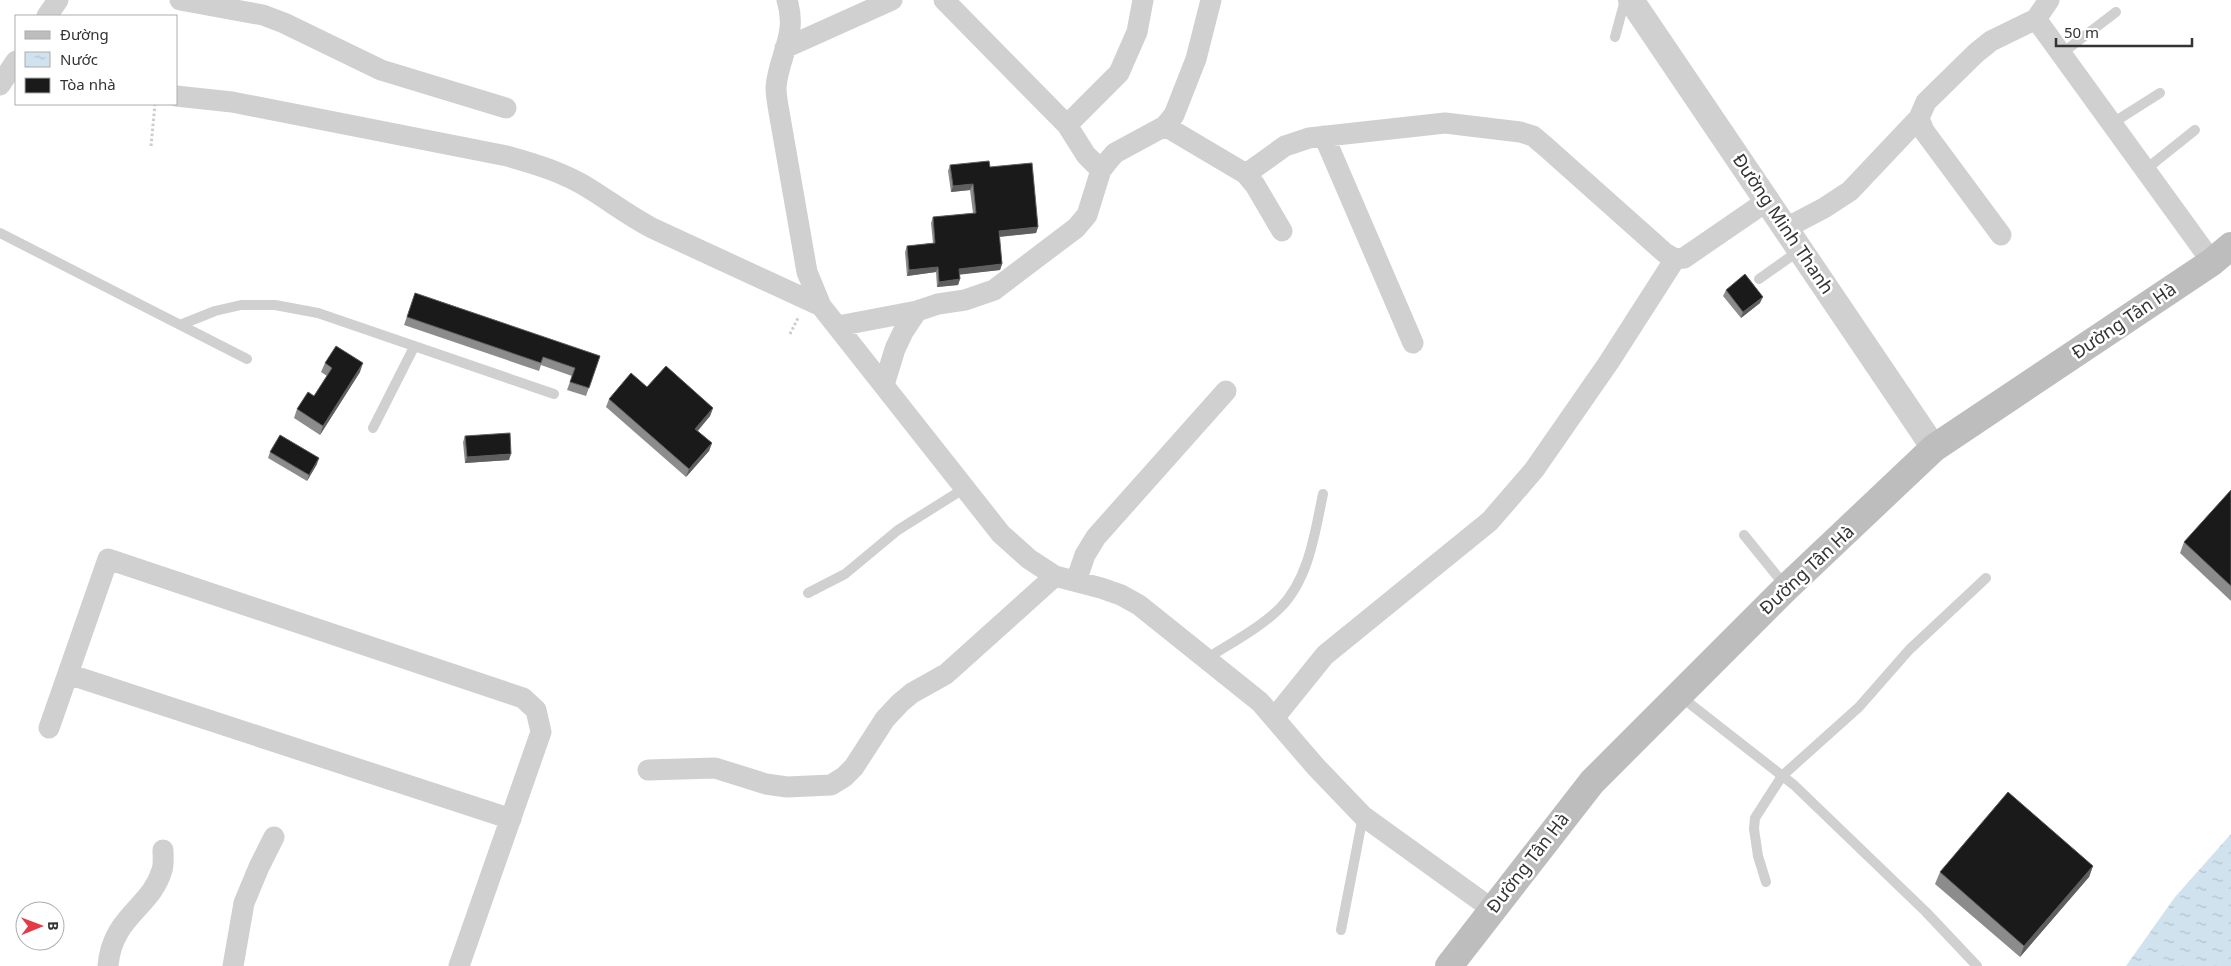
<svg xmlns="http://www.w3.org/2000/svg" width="2231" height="966" viewBox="0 0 2231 966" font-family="'Noto Sans',sans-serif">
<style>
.water{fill:url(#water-ripples)}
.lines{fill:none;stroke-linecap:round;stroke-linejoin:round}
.path{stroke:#cdcdcd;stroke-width:3;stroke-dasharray:2.5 2.5;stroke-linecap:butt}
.service{stroke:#d0d0d0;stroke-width:10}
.minor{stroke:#d0d0d0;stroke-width:21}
.tertiary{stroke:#d0d0d0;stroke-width:26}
.secondary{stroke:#bdbdbd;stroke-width:28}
.wall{fill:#8c8c8c}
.shaded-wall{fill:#5f5f5f}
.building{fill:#1a1a1a;stroke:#5f5f5f}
.labels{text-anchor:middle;stroke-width:5;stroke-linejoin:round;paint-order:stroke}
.street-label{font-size:18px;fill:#333;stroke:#fff}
</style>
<defs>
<pattern id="water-ripples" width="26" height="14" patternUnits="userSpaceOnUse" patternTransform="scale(1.25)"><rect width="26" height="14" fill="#cfe2ee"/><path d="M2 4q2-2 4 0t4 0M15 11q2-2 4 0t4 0" fill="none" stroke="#b2c2cd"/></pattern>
</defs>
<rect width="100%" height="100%" fill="#fff"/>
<path class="water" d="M2231,834V966H2126L2175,897Z"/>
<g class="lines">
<path class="path" d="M151,146L155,104
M790,334L799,316"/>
<path class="service" d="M1615,37L1625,0
M2061,54L2116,12
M2111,124L2160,93
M2145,170L2195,130
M0,233L247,359
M1759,279L1800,250
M180,325L215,311L241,305H275L318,313L554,394
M373,428L414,347
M1744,535L1786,587
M808,593L845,574L898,530L965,488
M1206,659C1229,644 1260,628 1280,608C1309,579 1315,532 1323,494
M1680,696L1794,785L1926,912L1977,966
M1766,882L1758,856L1754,829L1755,818L1782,776L1859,707L1909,650L1986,578
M1341,930L1363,816"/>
<path class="minor" d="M180,0L263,15L284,23L381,70L506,108
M787,0C798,35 779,54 776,87C776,93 777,100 778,106L807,272L821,306L1001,534L1029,559L1055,576L1101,588L1121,595L1139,605L1260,702L1316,767L1363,816L1492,909
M944,0L1067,125L1086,155L1101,170
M47,16L58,0
M2036,19L2212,262
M785,48L892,0
M0,85L16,61
M176,96L232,102L507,156C536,164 565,173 590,189C611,202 629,216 652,228L821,306
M1919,118L1924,131L2001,235
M1067,125L1119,73L1137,32L1143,0
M1165,126L1246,174L1255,185L1282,231
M1324,136L1413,343
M1246,174L1285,146L1309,138L1445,123L1520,132L1533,136L1546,147L1665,253L1675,259L1684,258L1767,201
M1786,228L1824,208L1850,191L1919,118L1926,102L1976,53L1991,41L2036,19L2049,0
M838,326L917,311
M884,385L895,349L903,332L917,311L938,304L965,300L994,290L1076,228L1087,215L1101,170L1108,161L1115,153L1165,126L1174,115L1196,59L1211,0
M1076,581L1085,555L1096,537L1226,391
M68,674L511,819
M1275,717L1325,655L1490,521L1534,470L1609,362L1675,259
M49,728L108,559L523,698L536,710L541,732L459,966
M648,770L715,768L766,784L787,787L831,785L844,777L854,767L885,719L900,703L912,693L946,674L1055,576
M108,966C112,916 151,908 162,870C164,864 163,857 163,850
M233,966L244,903L259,867L274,837"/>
<path class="tertiary" d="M1631,0L1934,448"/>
<path class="secondary" d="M1449,966L1592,782L1786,588L1934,448L2212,262L2231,246"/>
</g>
<path class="wall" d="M950,165L990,167L1038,227L1036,233L999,237L1002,264L1000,270L960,274V279L958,285L937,287L936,272L907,276L905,252L907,246L933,243L931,223L933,217L973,213L970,190L951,192L948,171Z
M1726,290L1760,303L1741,318L1723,296Z
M415,293L600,356L586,396L567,390L572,376L541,365L539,371L404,325Z
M325,363L360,372L320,435L294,418L297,409L314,396L327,376L321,372Z
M647,387L713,408L710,416L698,431L712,443L709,451L686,477L606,407L609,399Z
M465,436L509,460L465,463L463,442Z
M270,452L317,464L307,481L268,458Z
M2231,490V601L2180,553L2184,542Z
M2093,866L2089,877L2020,957L1935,884L1940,872Z"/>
<path class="shaded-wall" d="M973,184L970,190L951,192L953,186Z
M1038,227L1036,233L997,237L999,231Z
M1002,264L1000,270L957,275L959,269Z
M938,267L936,272L907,276L909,270Z
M960,279L958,285L937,287L939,282Z
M1763,297L1760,303L1741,318L1743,312Z
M363,363L360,372L320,435L323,426Z
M713,408L710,416L692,437L695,429Z
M712,443L709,451L686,477L689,469Z
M511,454L509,460L465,463L467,457Z
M319,458L317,464L307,481L309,475Z
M2093,866L2089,877L2020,957L2024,946Z"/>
<path class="building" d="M989,161L990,167L1032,163L1038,227L999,231L1002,264L959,269L960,279L939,282L938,267L909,270L907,246L935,243L933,217L976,213L973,184L953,186L950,165Z
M1745,274L1763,297L1743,312L1726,290Z
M415,293L600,356L589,388L570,382L575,368L543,357L541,363L407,317Z
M336,346L363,363L323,426L297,409L308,392L314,396L332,368L325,363Z
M666,366L713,408L695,429L712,443L689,469L609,399L631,373L647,387Z
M510,433L511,454L467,457L465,436Z
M280,435L319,458L309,475L270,452Z
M2231,490V586L2184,542Z
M2008,792L2093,866L2024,946L1940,872Z"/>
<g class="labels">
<g class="street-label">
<text transform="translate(1783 224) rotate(56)" y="6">Đường Minh Thanh</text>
<text transform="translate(2124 321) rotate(-34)" y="6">Đường Tân Hà</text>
<text transform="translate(1807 570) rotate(-43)" y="6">Đường Tân Hà</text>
<text transform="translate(1528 863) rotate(-52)" y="6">Đường Tân Hà</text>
</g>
</g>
<rect x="15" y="15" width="162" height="90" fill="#ffffff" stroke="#adadad"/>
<rect x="25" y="31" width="25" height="8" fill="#bdbdbd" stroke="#adadad"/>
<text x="60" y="40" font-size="15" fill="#333333">Đường</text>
<rect x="25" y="52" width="25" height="15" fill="url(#water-ripples)" stroke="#adadad"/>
<text x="60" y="65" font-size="15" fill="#333333">Nước</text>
<rect x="25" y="78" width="25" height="15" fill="#1a1a1a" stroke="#adadad"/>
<text x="60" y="90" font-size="15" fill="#333333">Tòa nhà</text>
<g transform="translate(40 926) rotate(89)"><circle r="24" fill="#ffffff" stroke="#adadad"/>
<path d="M0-4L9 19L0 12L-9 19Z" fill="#e63946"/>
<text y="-8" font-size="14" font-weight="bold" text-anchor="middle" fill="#333333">B</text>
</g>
<path d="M2056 38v8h136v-8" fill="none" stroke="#333333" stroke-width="2.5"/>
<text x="2064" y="38" font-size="15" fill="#333333" stroke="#ffffff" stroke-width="4" paint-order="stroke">50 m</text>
</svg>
